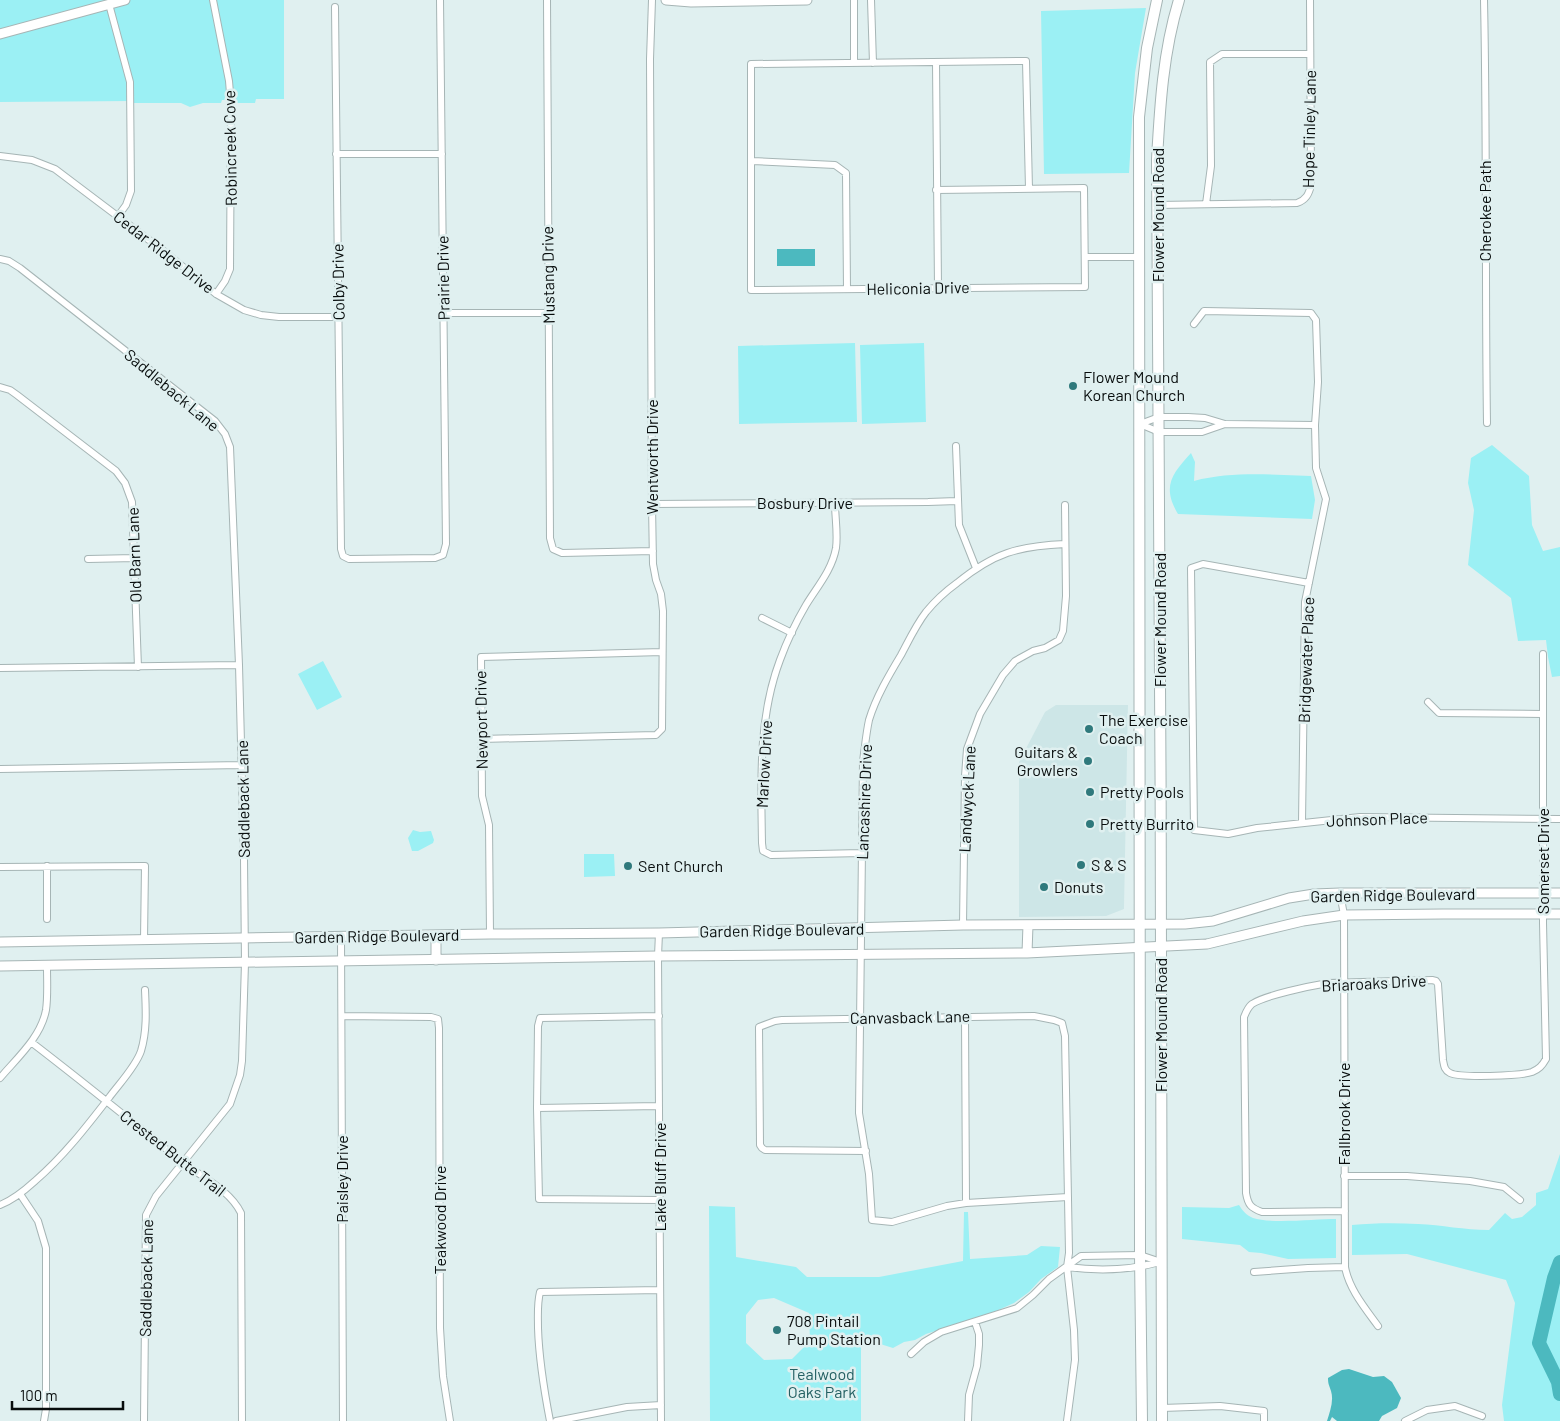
<svg xmlns="http://www.w3.org/2000/svg" width="1560" height="1421" viewBox="0 0 1560 1421" font-family="Barlow,sans-serif">
<style>
.built{fill:#cde6e7}
.green{fill:#9bf0f4;fill-rule:evenodd}
.water{fill:#4cb9bf}
.lines{fill:none;stroke-linecap:round;stroke-linejoin:round}
.river{stroke:#4cb9bf;stroke-width:14}
.street-casing{stroke:#a6b5b5;stroke-width:8}
.secondary-casing{stroke:#a6b5b5;stroke-width:11}
.primary-casing{stroke:#a6b5b5;stroke-width:12}
.street{stroke:#fff;stroke-width:6}
.secondary{stroke:#fff;stroke-width:9}
.primary{stroke:#fff;stroke-width:10}
.poi-dot{fill:#2f797c;stroke:#e0f0f0;stroke-width:2}
.labels{text-anchor:middle;stroke-width:5;stroke-linejoin:round;paint-order:stroke}
.street-label{font-size:16px;fill:#080d0d;stroke:#e0f0f0}
.poi-label{font-size:16px;fill:#080d0d;stroke:#e0f0f0;text-anchor:start}
.park-label{font-size:16px;fill:#246063;stroke:#e0f0f0}
</style>
<rect width="100%" height="100%" fill="#e0f0f0"/>
<path class="built" d="M1056,705H1128L1124,909L1106,916L1019,917V762L1045,712Z"/>
<path class="green" d="M0,0H284V99H256L255,103H233V100H222L221,103H203L190,107L181,103H134L133,101L0,102Z
M1146,8L1135,73L1129,173L1044,174L1041,11Z
M855,343L857,422L739,424L738,346Z
M924,343L926,422L862,424L860,345Z
M1492,445L1529,476L1532,525L1543,551L1560,547V676L1552,677L1548,657L1546,640L1518,641L1511,598L1468,565L1474,510L1468,483L1471,458Z
M1191,453L1195,462L1194,481C1232,471 1273,475 1311,476L1315,500L1312,519L1178,514C1161,486 1173,473 1191,453Z
M323,661L342,697L317,710L298,674Z
M413,830L420,832L431,831L434,840L433,843L418,851H412L408,838Z
M584,854H614L615,876L584,877Z
M1560,1154V1421H1504L1502,1405L1515,1303L1506,1280L1407,1254L1352,1255V1225C1374,1223 1396,1223 1418,1224C1442,1225 1464,1230 1489,1230L1505,1213L1512,1219L1522,1217L1536,1205V1193L1548,1189Z
M1239,1205C1242,1210 1246,1215 1253,1218C1270,1224 1316,1219 1336,1219V1258L1288,1259L1261,1253L1249,1252L1240,1245L1182,1239V1207L1229,1208Z
M709,1206L735,1207L736,1257L796,1267L807,1277H879L963,1261L964,1212H968L970,1259L1027,1255L1041,1246L1060,1247L1058,1267L1041,1279L1029,1292L1014,1303L994,1312L926,1334L915,1340L904,1342L893,1348L861,1338V1421H710ZM774,1298L809,1313L810,1341L792,1359L764,1360L746,1343V1315L758,1300Z"/>
<path class="water" d="M777,249H815V266H777Z
M1349,1369L1373,1377L1384,1376L1392,1382L1401,1398L1397,1408L1382,1416L1379,1421H1337L1332,1417L1330,1421H1327C1330,1411 1334,1401 1331,1391C1329,1385 1328,1384 1328,1378L1342,1370Z"/>
<g class="lines">
<path class="river" d="M1560,1262L1554,1278L1539,1343L1558,1382L1560,1394"/>
<g class="street-casing">
<path id="street" d="M213,0L229,81L231,105L230,269L225,281L216,294
M547,0L550,538L553,549L562,553L653,551
M871,0L873,63
M1484,0C1487,141 1485,282 1487,423
M109,4L130,82L131,191L126,205L118,216
M335,7L341,549L343,556L349,559L435,558L443,555L446,544L440,0
M936,62L938,288
M854,63V0
M336,154H442
M0,156L32,160L55,169L165,252L216,294L244,310L261,315L279,317H338
M752,161L835,165L846,173L847,289
M936,190L1084,188L1085,287L751,290V64L1026,61L1029,189
M1206,204L1211,166L1210,62L1222,54H1310
M1157,205L1297,203C1306,200 1309,194 1311,185L1310,0
M1085,257H1140
M0,259L9,261L20,268L215,421L225,434L230,447L239,665L244,859L245,963L242,1061L240,1075L230,1104L156,1196L146,1215L144,1421
M443,313H548
M1194,324L1204,311L1311,313L1316,320L1318,382L1315,425L1316,468L1326,499L1305,602L1302,823
M0,387L10,390L17,395L116,471L125,483L132,502L138,667
M1225,424L1205,418L1188,417H1159L1140,424L1159,432H1202L1225,424L1315,425
M956,446L959,525L976,568
M835,503C835,517 838,534 836,548C832,570 817,587 806,605C796,622 787,641 780,660C758,718 761,782 762,843L763,851L771,855L862,853
M652,504L928,502L957,501
M1065,544C1018,546 994,553 957,583C946,591 935,601 926,612C916,625 909,640 901,655C889,675 876,697 869,720C866,734 865,747 863,761L859,1113L869,1174L872,1220L892,1222L947,1206L966,1203L1068,1197
M88,559L135,558
M1309,583L1203,564L1191,568L1194,830L1228,834L1257,828L1360,817L1560,819
M762,618L792,633
M0,668L239,665
M1428,702L1439,713L1543,714
M481,739L656,735L662,729L663,611L661,594L656,580L653,564L652,504L650,59L652,0
M0,769L242,765
M47,866V919
M0,867L145,866L144,940
M1340,893L1344,915L1345,1267C1349,1289 1365,1308 1378,1326
M963,925L965,776L967,749L980,714L1003,675L1015,661L1033,651L1045,648L1059,640L1063,631L1066,596L1065,505
M659,933L658,956L661,1421
M490,934L489,825L482,796L481,657L662,652
M341,936L343,1421
M342,1016L431,1017L438,1019L439,1028L440,1328L443,1376L450,1421
M659,1016L540,1018L538,1026L537,1108L539,1199L660,1200
M965,1017L966,1203
M31,1042C82,1081 131,1121 181,1161C201,1177 229,1189 241,1213L242,1421
M0,1078C17,1058 41,1037 46,1010C48,996 47,981 47,967
M537,1108L659,1106
M866,1151L765,1150L762,1148L760,1145L759,1027L775,1021L782,1020L1034,1016L1054,1020L1062,1023L1065,1036L1069,1253L1067,1267L1074,1330L1075,1360L1067,1421
M1344,1176H1407L1470,1181L1504,1187L1520,1200
M20,1194L38,1221L46,1248V1409L44,1421
M0,1205C13,1200 24,1191 35,1181C64,1156 87,1126 111,1095C120,1083 136,1066 141,1051C147,1031 146,1011 145,990
M1345,1211L1262,1212C1251,1208 1248,1205 1246,1193L1244,1017C1246,1012 1248,1007 1252,1004C1266,995 1310,986 1328,983L1432,980L1436,981L1438,984L1443,1060C1444,1065 1444,1070 1450,1073C1460,1078 1520,1076 1532,1072C1539,1069 1542,1066 1546,1059L1543,923V654
M1067,1267C1097,1271 1131,1270 1160,1262
M1254,1272L1308,1268L1345,1267
M911,1354L924,1342L941,1332L1017,1308L1033,1295L1049,1279L1081,1256L1140,1255L1161,1262
M1162,1408L1220,1406L1264,1411V1421
M550,1421C544,1390 539,1359 538,1328C538,1316 537,1304 540,1292L660,1290
M556,1421L627,1407L661,1405
M968,1421L969,1395L977,1366L979,1345V1334L975,1322
M1405,1421L1427,1410L1455,1406L1482,1416"/>
</g>
<g class="secondary-casing">
<path id="secondary" d="M666,0L691,2L807,0
M0,34L125,0
M0,942L490,934L659,933L963,925L1185,924L1213,921L1289,898L1314,894L1340,893H1560
M1027,953L1028,925
M436,960V935
M0,966L658,956L1027,953L1207,944L1303,921L1344,915L1443,914H1560"/>
</g>
<g class="primary-casing">
<path id="primary" d="M1142,1421L1140,1255L1139,117L1147,48L1157,0
M1162,1421C1161,1000 1161,580 1157,159C1160,105 1163,52 1179,0"/>
</g>
<use href="#street" class="street"/>
<use href="#secondary" class="secondary"/>
<use href="#primary" class="primary"/>
</g>
<g class="poi-dot">
<circle cx="1073" cy="386" r="5"/>
<circle cx="1089" cy="729" r="5"/>
<circle cx="1088" cy="761" r="5"/>
<circle cx="1090" cy="792" r="5"/>
<circle cx="1090" cy="824" r="5"/>
<circle cx="1081" cy="865" r="5"/>
<circle cx="628" cy="866" r="5"/>
<circle cx="1044" cy="887" r="5"/>
<circle cx="777" cy="1330" r="5"/>
</g>
<g class="labels">
<g class="street-label">
<text transform="translate(1309 129) rotate(-89)" y="6">Hope Tinley Lane</text>
<text transform="translate(230 148) rotate(-91)" y="6">Robincreek Cove</text>
<text transform="translate(1485 211) rotate(-90)" y="6">Cherokee Path</text>
<text transform="translate(1158 215) rotate(-90)" y="6">Flower Mound Road</text>
<text transform="translate(164 252) rotate(38)" y="6">Cedar Ridge Drive</text>
<text transform="translate(548 275) rotate(-91)" y="6">Mustang Drive</text>
<text transform="translate(443 278) rotate(-91)" y="6">Prairie Drive</text>
<text transform="translate(338 282) rotate(-91)" y="6">Colby Drive</text>
<text transform="translate(918 288) rotate(-1)" y="6">Heliconia Drive</text>
<text transform="translate(172 390) rotate(40)" y="6">Saddleback Lane</text>
<text transform="translate(652 457) rotate(-90)" y="6">Wentworth Drive</text>
<text x="805" y="509">Bosbury Drive</text>
<text transform="translate(134 555) rotate(-92)" y="6">Old Barn Lane</text>
<text transform="translate(1160 620) rotate(-90)" y="6">Flower Mound Road</text>
<text transform="translate(1306 660) rotate(-88)" y="6">Bridgewater Place</text>
<text transform="translate(481 720) rotate(-91)" y="6">Newport Drive</text>
<text transform="translate(764 764) rotate(-87)" y="6">Marlow Drive</text>
<text transform="translate(243 799) rotate(-91)" y="6">Saddleback Lane</text>
<text transform="translate(967 799) rotate(-87)" y="6">Landwyck Lane</text>
<text transform="translate(864 802) rotate(-88)" y="6">Lancashire Drive</text>
<text transform="translate(1377 819) rotate(-2)" y="6">Johnson Place</text>
<text transform="translate(1543 861) rotate(-90)" y="6">Somerset Drive</text>
<text transform="translate(1393 895) rotate(-1)" y="6">Garden Ridge Boulevard</text>
<text transform="translate(782 930) rotate(-1)" y="6">Garden Ridge Boulevard</text>
<text transform="translate(377 936) rotate(-1)" y="6">Garden Ridge Boulevard</text>
<text transform="translate(1374 983) rotate(-3)" y="6">Briaroaks Drive</text>
<text transform="translate(910 1017) rotate(-1)" y="6">Canvasback Lane</text>
<text transform="translate(1161 1025) rotate(-90)" y="6">Flower Mound Road</text>
<text transform="translate(1344 1114) rotate(-90)" y="6">Fallbrook Drive</text>
<text transform="translate(173 1153) rotate(38)" y="6">Crested Butte Trail</text>
<text transform="translate(660 1177) rotate(-90)" y="6">Lake Bluff Drive</text>
<text transform="translate(342 1179) rotate(-90)" y="6">Paisley Drive</text>
<text transform="translate(440 1220) rotate(-90)" y="6">Teakwood Drive</text>
<text transform="translate(146 1278) rotate(-89)" y="6">Saddleback Lane</text>
</g>
<g class="poi-label">
<text x="1083" y="383">Flower Mound<tspan x="1083" dy="18">Korean Church</tspan></text>
<text x="1099" y="726">The Exercise<tspan x="1099" dy="18">Coach</tspan></text>
<text x="1078" y="758" text-anchor="end">Guitars &amp;<tspan x="1078" dy="18">Growlers</tspan></text>
<text x="1100" y="798">Pretty Pools</text>
<text x="1100" y="830">Pretty Burrito</text>
<text x="1091" y="871">S &amp; S</text>
<text x="638" y="872">Sent Church</text>
<text x="1054" y="893">Donuts</text>
<text x="787" y="1327">708 Pintail<tspan x="787" dy="18">Pump Station</tspan></text>
</g>
<g class="park-label">
<text x="822" y="1380">Tealwood<tspan x="822" dy="18">Oaks Park</tspan></text>
</g>
</g>
<path d="M12 1401v8h111v-8" fill="none" stroke="#080d0d" stroke-width="2.5"/>
<text x="20" y="1401" font-size="15" fill="#080d0d" stroke="#e0f0f0" stroke-width="4" paint-order="stroke">100 m</text>
</svg>
